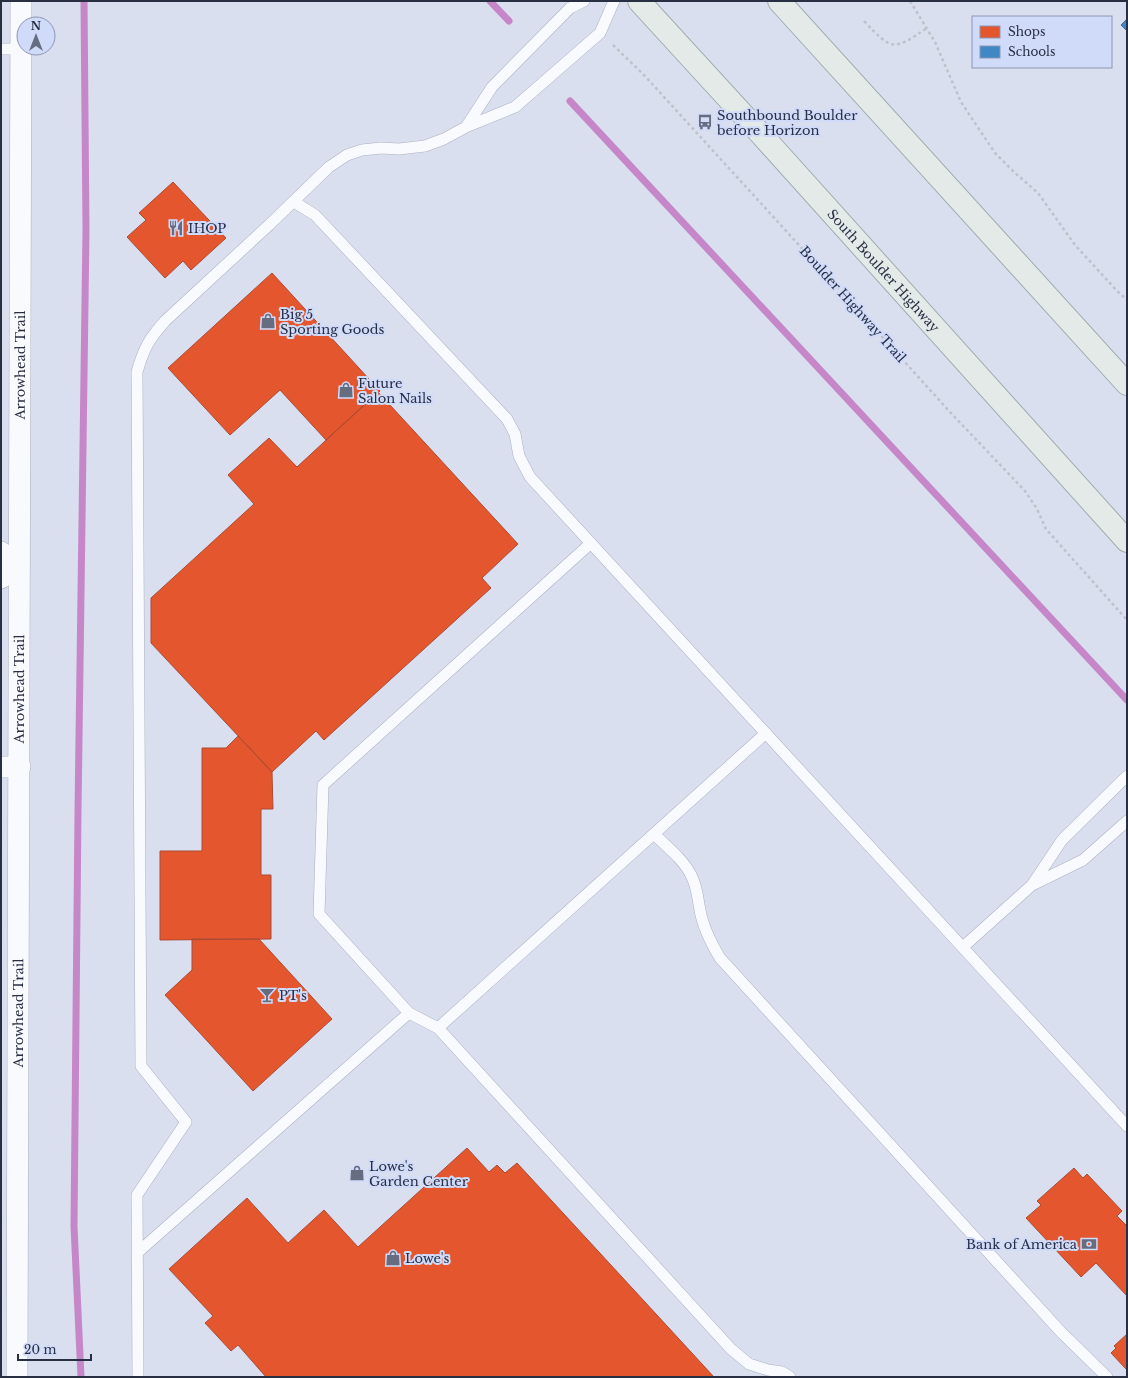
<svg xmlns="http://www.w3.org/2000/svg" width="1128" height="1378" viewBox="0 0 1128 1378" font-family="'Libre Baskerville',serif">
<style>
.shops{fill:#e4572e;stroke:#ac4b34}
.schools{fill:#3f88c5;stroke:#386d9e}
.lines{fill:none;stroke-linecap:round;stroke-linejoin:round}
.stream{stroke:#c687c8;stroke-width:7}
.lane-casing{stroke:#aaafc0;stroke-width:12}
.street-casing{stroke:#aaafc0;stroke-width:22}
.primary-casing{stroke:#9fadad;stroke-width:24}
.path{stroke:#bfc2ca;stroke-width:2.5;stroke-dasharray:3 3;stroke-linecap:butt}
.lane{stroke:#f9fafd;stroke-width:11}
.street{stroke:#f9fafd;stroke-width:21}
.primary{stroke:#e4eae8;stroke-width:22}
.labels{text-anchor:middle;stroke-width:4;stroke-linejoin:round;paint-order:stroke}
.poi-label{font-size:13px;fill:#292f43;stroke:#d0dbfa;text-anchor:start}
.street-label{font-size:13px;fill:#292f43;stroke:#d0dbfa}
</style>
<rect width="100%" height="100%" fill="#dadff0"/>
<path class="shops" d="M173,182L226,238L191,270L183,261L165,278L127,237L146,220L139,213Z
M272,273L380,391L326,440L280,390L230,435L168,368Z
M378,392L518,544L482,578L491,588L324,740L316,731L272,772L151,643V598L254,504L228,475L269,438L297,467Z
M238,736L272,772L273,809H261V875H271V939L160,940V851H202V748H226Z
M192,939H259L332,1019L253,1091L165,995L192,970Z
M467,1148L489,1172L497,1165L505,1173L517,1163L714,1377H266L238,1345L231,1351L205,1323L213,1316L169,1269L247,1198L288,1243L324,1210L358,1247Z
M1074,1168L1083,1178L1087,1174L1122,1211L1117,1216L1127,1226V1296L1096,1263L1081,1277L1026,1218L1041,1205L1037,1201Z
M1127,1334V1368L1126,1369L1111,1353L1116,1348L1114,1346Z"/>
<path class="schools" d="M1127,19V31L1121,25Z"/>
<g class="lines">
<path class="stream" d="M490,1L509,21
M570,101L1127,700
M81,1377L74,1226L78,812L86,230L84,1"/>
<g class="lane-casing">
<path id="lane" d="M1,49H21
M466,127L492,87L570,8L584,1
M294,202L315,215L507,419L515,434L519,456L530,477L1127,1126
M591,543L323,785L319,914L409,1013L438,1028L731,1349L749,1364L768,1370L782,1372L790,1377
M654,834C667,847 683,859 691,875C698,889 697,896 700,910C703,928 711,943 720,958L1061,1332L1107,1377
M1032,885L1083,860L1127,821
M963,947L1032,885L1062,840L1127,776
M438,1028L766,733
M137,1253L409,1013
M138,1377L137,1195L186,1122L141,1066L137,372C144,348 149,339 165,321L269,225L329,167L347,155L362,150L381,148L399,149L425,146L444,139L466,127L515,107L600,33L614,1"/>
</g>
<g class="street-casing">
<g id="street">
<path d="M1,552L19,566L1,578"/>
<path d="M1,767H20"/>
<path id="s1" d="M17,1377L21,1"/>
</g>
</g>
<g class="primary-casing">
<g id="primary">
<path id="s2" d="M639,1L759,132L1127,541"/>
<path d="M779,1L1127,384"/>
</g>
</g>
<path class="path" d="M910,1L935,42L961,102L995,153L1014,172L1038,193L1075,245L1117,291L1127,300
M864,21C892,51 893,51 927,28
M613,45L644,75L839,289L949,411L1025,491L1037,509L1046,529L1127,620"/>
<use href="#lane" class="lane"/>
<use href="#street" class="street"/>
<use href="#primary" class="primary"/>
</g>
<defs>
<g id="bus-bare" transform="scale(1.2)"><path d="M-5-6H5V4H4V6H2V4H-2V6H-4V4H-5ZM-3.5-4V0h7V-4ZM-3.5 1.2v1.5H-2V1.2ZM2 1.2v1.5H3.5V1.2Z" fill="#676d80" stroke="#d0dbfa" stroke-width="2.5" paint-order="stroke"/></g>
<g id="restaurant-bare" transform="scale(1.2)"><path d="M-5-6h1v4h1v-4h1v4h1v-4h1v5L-1.5 .5V6h-2V.5L-5-1ZM5-6V6H3V1.5H1.5Q1.5-4 5-6Z" fill="#676d80" stroke="#d0dbfa" stroke-width="2.5" paint-order="stroke"/></g>
<g id="shop-bare" transform="scale(1.2)"><path d="M-5-2.5h2.3a2.7 3.5 0 0 1 5.4 0H5L5.5 6h-11ZM-1.5-2.5h3a1.5 2.3 0 0 0-3 0Z" fill="#676d80" stroke="#d0dbfa" stroke-width="2.5" paint-order="stroke"/></g>
<g id="bar-bare" transform="scale(1.2)"><path d="M-6-5H6L.8 .8V4.5H3.5V6h-7V4.5H-.8V.8Z" fill="#676d80" stroke="#d0dbfa" stroke-width="2.5" paint-order="stroke"/></g>
<g id="bank-bare" transform="scale(1.2)"><path d="M-6-4H6V4H-6ZM0-2.3a2.3 2.3 0 1 0 0 4.6a2.3 2.3 0 1 0 0-4.6Z" fill="#676d80" stroke="#d0dbfa" stroke-width="2.5" paint-order="stroke"/></g>
</defs>
<g fill-rule="evenodd">
<use href="#bus-bare" x="705" y="122"/>
<use href="#restaurant-bare" x="176" y="228"/>
<use href="#shop-bare" x="268" y="321"/>
<use href="#shop-bare" x="346" y="390"/>
<use href="#bar-bare" x="267" y="995"/>
<use href="#shop-bare" x="357" y="1173"/>
<use href="#bank-bare" x="1089" y="1244"/>
<use href="#shop-bare" x="393" y="1258"/>
</g>
<g class="labels">
<g class="poi-label">
<text x="717" y="120">Southbound Boulder<tspan x="717" dy="15">before Horizon</tspan></text>
<text x="188" y="233">IHOP</text>
<text x="280" y="319">Big 5<tspan x="280" dy="15">Sporting Goods</tspan></text>
<text x="358" y="388">Future<tspan x="358" dy="15">Salon Nails</tspan></text>
<text x="279" y="1000">PT's</text>
<text x="369" y="1171">Lowe's<tspan x="369" dy="15">Garden Center</tspan></text>
<text x="1077" y="1249" text-anchor="end">Bank of America</text>
<text x="405" y="1263">Lowe's</text>
</g>
<g class="street-label">
<text dy="5" stroke="none"><textPath href="#s2" startOffset="364">South Boulder Highway</textPath></text>
<text transform="translate(853 304) rotate(48)" y="5">Boulder Highway Trail</text>
<text dy="5" stroke="none"><textPath href="#s1" startOffset="1012">Arrowhead Trail</textPath></text>
<text dy="5" stroke="none"><textPath href="#s1" startOffset="688">Arrowhead Trail</textPath></text>
<text dy="5" stroke="none"><textPath href="#s1" startOffset="364">Arrowhead Trail</textPath></text>
</g>
</g>
<rect width="1128" height="1378" fill="none" stroke="#292f43" stroke-width="4"/>
<rect x="972" y="16" width="140" height="52" fill="#d0dbfa" stroke="#8d96b1"/>
<rect x="980" y="26" width="20" height="12" fill="#e4572e" stroke="#8d96b1"/>
<text x="1008" y="36" font-size="12" fill="#292f43">Shops</text>
<rect x="980" y="46" width="20" height="12" fill="#3f88c5" stroke="#8d96b1"/>
<text x="1008" y="56" font-size="12" fill="#292f43">Schools</text>
<g transform="translate(36 36)"><circle r="19" fill="#d0dbfa" stroke="#8d96b1"/>
<path d="M0-3L7 15L0 10L-7 15Z" fill="#676d80"/>
<text y="-6" font-size="11" font-weight="bold" text-anchor="middle" fill="#292f43">N</text>
</g>
<path d="M18 1354v6h73v-6" fill="none" stroke="#292f43" stroke-width="2"/>
<text x="24" y="1354" font-size="12" fill="#292f43" stroke="#d0dbfa" stroke-width="3" paint-order="stroke">20 m</text>
</svg>
